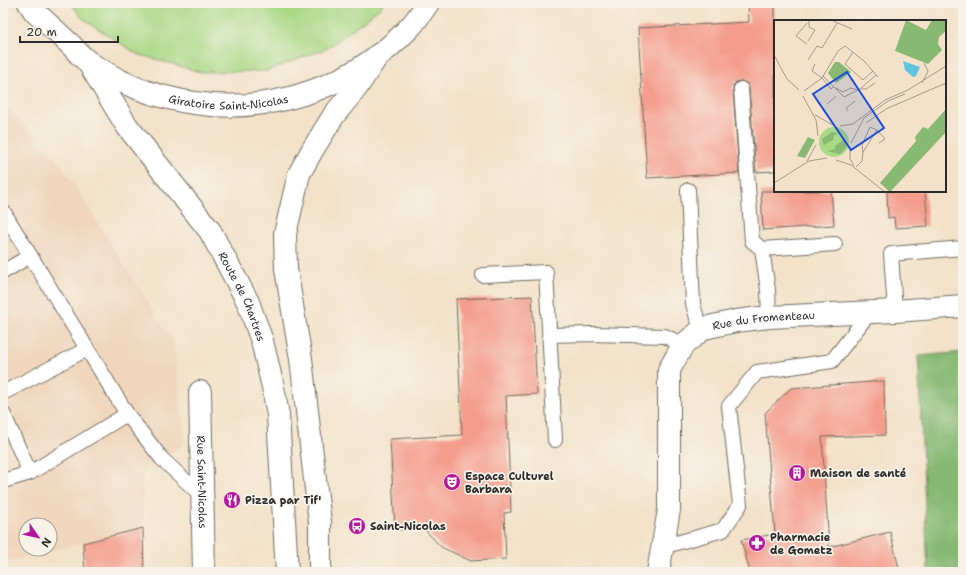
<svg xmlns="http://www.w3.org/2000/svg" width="966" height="575" viewBox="0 0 966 575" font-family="'Shantell Sans',sans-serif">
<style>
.built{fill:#f0d6bc;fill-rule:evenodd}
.green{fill:#aad986;stroke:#6a8258}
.forest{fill:#87b973;stroke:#59724f}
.building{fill:#f49d8d}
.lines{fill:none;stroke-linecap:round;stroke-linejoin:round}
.lane-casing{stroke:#716b62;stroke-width:16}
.street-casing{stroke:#716b62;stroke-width:24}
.secondary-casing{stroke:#716b62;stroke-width:24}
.lane{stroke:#fff;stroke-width:14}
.street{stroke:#fff;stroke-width:22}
.secondary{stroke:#fff;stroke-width:22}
.labels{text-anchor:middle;stroke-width:3.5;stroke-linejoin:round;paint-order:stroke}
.street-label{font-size:11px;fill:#2b2b2b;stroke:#f7f3e8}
.poi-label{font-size:11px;font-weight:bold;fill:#2b2b2b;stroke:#f7f3e8;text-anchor:start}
.inset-road{fill:none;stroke:#a3998a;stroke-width:1}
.view{fill:#1d4ed8;fill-opacity:0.15;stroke:#1d4ed8;stroke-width:2}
.inset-edge{fill:none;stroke:#2b2b2b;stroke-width:2}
</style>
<rect width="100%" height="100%" fill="#f7f3e8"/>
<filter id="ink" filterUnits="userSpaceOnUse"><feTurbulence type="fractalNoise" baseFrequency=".025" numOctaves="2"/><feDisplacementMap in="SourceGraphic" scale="8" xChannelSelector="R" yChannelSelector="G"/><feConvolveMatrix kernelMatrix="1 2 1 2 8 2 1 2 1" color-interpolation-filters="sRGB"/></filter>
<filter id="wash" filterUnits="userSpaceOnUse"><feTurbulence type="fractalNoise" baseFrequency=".012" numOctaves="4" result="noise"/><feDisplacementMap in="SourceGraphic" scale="16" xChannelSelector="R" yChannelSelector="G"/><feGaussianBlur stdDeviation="0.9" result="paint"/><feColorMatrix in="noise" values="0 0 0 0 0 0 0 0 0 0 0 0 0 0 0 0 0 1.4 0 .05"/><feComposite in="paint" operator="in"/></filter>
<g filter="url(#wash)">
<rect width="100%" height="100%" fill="#f3e2c9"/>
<path class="built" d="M3,105L18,118L62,166L174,344L185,443L162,459L143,469V528L3,562ZM26,525H50V549H26Z"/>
<path class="green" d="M71,3H383L380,8L328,48L266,71L200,72L137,54L82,18Z"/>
<path class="forest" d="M963,352V572H928L918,356Z"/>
<g id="blocks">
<path class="building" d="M748,3H775V171L756,172L749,88L748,84L741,81L736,82L733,86V90L739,173L647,178L638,28L749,22Z
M761,191H831L834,225L763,230Z
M887,191H925L928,226L895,228L894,217L888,218Z
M532,296L537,394L506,396L511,512L504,513L506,559L471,561L441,547L424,529L395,530L390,439L462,435L456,299Z
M884,381L885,435L822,437L829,547L890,532L900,572H750L741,540L775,534L765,413L791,388Z
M143,528L144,572H85L83,543Z"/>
</g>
</g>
<g filter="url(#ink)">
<use href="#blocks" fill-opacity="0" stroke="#716b62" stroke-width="1"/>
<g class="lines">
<g class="lane-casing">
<path id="lane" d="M741,89L752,241L762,249
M688,190L693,304L697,318L704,328
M3,211L127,414L30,473L3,413
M3,272L30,256
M483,275L546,272L555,440
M895,311L891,254L963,248
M769,317L768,290L762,249L835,244
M549,335L592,334L665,336L683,345
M3,393L87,349
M127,414L162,459L202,496
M3,481L30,473
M662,547L723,530L740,505L729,406L757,372L832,361L870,312"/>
</g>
<g class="street-casing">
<g id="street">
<path id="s1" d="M200,392L204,572"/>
<path id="s2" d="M658,572L669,510V370L683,345L704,328L736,321L769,317L895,311L963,306"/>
</g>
</g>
<g class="secondary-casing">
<g id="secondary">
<path id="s3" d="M29,3L35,12C47,23 59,34 71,45C76,51 82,57 88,62C97,68 108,74 117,79C132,87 149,93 165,97C255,121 349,93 412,25C418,18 423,10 428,3"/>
<path id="s4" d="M88,62L127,126L210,231L248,302L262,341L273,387L278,415L287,572"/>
<path d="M320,572V523L301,359L286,269L285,234L299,174L313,149L334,115L357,87L378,55"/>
</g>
</g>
<use href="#lane" class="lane"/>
<use href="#street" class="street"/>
<use href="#secondary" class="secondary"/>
</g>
</g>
<defs>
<g id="building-disc" transform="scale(0.9)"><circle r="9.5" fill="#b5179e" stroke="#f7f3e8"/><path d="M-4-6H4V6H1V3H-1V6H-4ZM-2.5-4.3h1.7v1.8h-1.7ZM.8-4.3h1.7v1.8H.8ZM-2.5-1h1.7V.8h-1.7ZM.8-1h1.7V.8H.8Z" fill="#fff"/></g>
<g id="theatre-disc" transform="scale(0.9)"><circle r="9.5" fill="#b5179e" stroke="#f7f3e8"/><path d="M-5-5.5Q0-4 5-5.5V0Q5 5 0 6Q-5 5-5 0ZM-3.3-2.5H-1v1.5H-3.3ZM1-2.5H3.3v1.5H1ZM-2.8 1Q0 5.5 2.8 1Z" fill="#fff"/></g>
<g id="restaurant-disc" transform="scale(0.9)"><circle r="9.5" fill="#b5179e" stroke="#f7f3e8"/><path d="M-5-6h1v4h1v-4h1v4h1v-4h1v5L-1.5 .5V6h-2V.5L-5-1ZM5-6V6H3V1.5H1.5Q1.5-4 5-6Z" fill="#fff"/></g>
<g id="bus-disc" transform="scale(0.9)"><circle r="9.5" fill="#b5179e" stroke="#f7f3e8"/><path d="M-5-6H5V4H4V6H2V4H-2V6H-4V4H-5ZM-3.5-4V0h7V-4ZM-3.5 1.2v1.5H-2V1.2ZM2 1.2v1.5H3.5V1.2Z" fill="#fff"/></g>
<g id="pharmacy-disc" transform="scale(0.9)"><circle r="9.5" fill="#b5179e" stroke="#f7f3e8"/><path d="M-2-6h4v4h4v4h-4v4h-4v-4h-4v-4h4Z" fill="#fff"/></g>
</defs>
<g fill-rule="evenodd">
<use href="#building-disc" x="797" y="473"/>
<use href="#theatre-disc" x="452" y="482"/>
<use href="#restaurant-disc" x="232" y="500"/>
<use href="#bus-disc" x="357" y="526"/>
<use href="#pharmacy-disc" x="757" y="543"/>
</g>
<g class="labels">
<g class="street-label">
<text dy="4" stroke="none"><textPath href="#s3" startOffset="233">Giratoire Saint-Nicolas</textPath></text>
<text dy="4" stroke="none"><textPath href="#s4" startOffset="282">Route de Chartres</textPath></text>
<text dy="4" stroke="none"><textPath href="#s2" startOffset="319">Rue du Fromenteau</textPath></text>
<text dy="4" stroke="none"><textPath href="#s1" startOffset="90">Rue Saint-Nicolas</textPath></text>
</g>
<g class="poi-label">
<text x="810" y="477">Maison de santé</text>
<text x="465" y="480">Espace Culturel<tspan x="465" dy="13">Barbara</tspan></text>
<text x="245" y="504">Pizza par Tif'</text>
<text x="370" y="530">Saint-Nicolas</text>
<text x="770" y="541">Pharmacie<tspan x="770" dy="13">de Gometz</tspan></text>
</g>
</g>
<g transform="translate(774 20)">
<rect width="172" height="172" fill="#f3e2c9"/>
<path d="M45 122a15 15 0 1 1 30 0a15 15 0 1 1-30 0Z" fill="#aad986"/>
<path d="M132,0L152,10L158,0H172V11L165,17L164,24L168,30L154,44L121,31ZM61,42H65L77,52L62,63L54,53ZM172,89V112L116,172L106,163L142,121L141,117L149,107L154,109ZM58,112L65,113L60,115L59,120L50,125L48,119ZM34,117L41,120L31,138L23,136ZM69,120L73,123L72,128L66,134L53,131L61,129V126Z" fill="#87b973"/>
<path d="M129,41L146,47L142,56L139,57L131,50Z" fill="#60c6de"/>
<path class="inset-road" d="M57,0L78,9M34,21L41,10L35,7V0M33,24L22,16L33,3M79,32L71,44L89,60L99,51M0,35L13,59L25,70M34,40L43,26L48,28L63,3M41,44L38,51L48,58M49,56L70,77L86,69L102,55M48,58L57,69L60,66M148,63L154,51L150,43M62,68L69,72L77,68L83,70M87,69H92L101,63M30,71L48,58L64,31L71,26L90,41L104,57M29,76L42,100L44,116M53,84L62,76M74,91L72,88L81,81M41,95L59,105M92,103L112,89L172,63M66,106L79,104L111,80L134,70L172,46M103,110L111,119L105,123M77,123L90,98L114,81L131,74M76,128V139L80,146M62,140L77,145L111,172M33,141L42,125M82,147L88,141L89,132L103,110L96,107L88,125L89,132M0,163L35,141L53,138"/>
<path class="view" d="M73,52L110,108L77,130L39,74Z"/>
<rect width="172" height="172" class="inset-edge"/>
</g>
<rect width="966" height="575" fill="none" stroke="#f7f3e8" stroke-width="16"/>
<g transform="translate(38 537) rotate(124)"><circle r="19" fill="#f7f3e8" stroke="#a5a39c"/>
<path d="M0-3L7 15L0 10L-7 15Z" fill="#b5179e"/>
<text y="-6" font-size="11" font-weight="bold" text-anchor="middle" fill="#2b2b2b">N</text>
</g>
<path d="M20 36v6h98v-6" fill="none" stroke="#2b2b2b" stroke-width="2"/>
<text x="26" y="36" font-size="12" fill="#2b2b2b" stroke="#f7f3e8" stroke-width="3" paint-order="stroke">20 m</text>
</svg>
